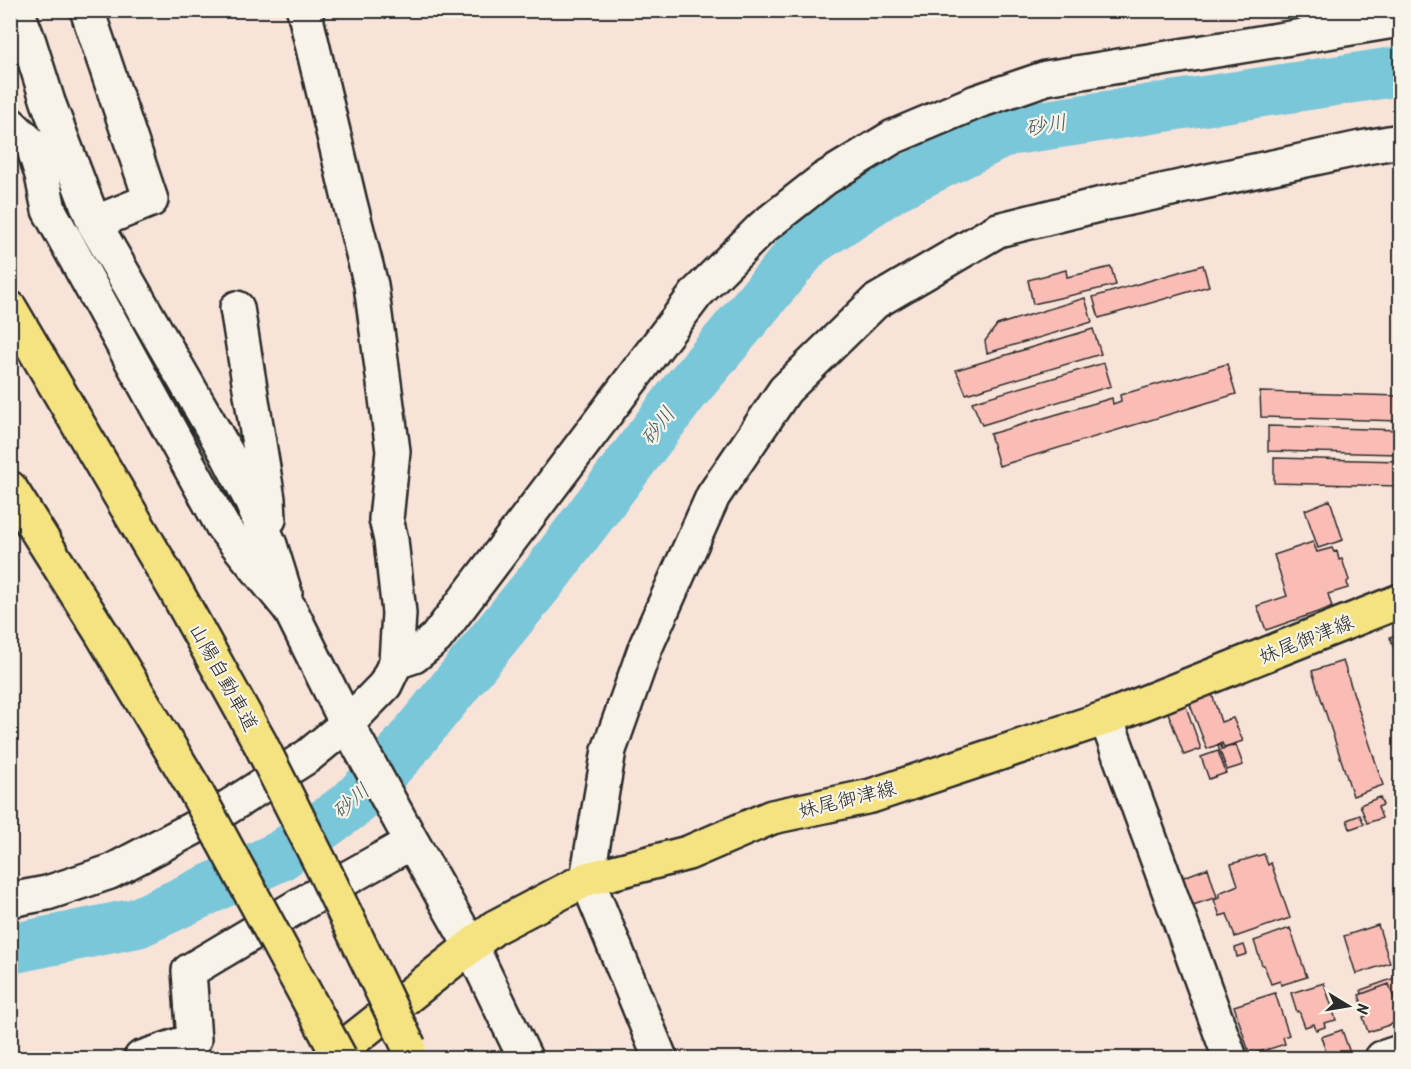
<svg xmlns="http://www.w3.org/2000/svg" width="1411" height="1069" viewBox="0 0 1411 1069" font-family="Kalam,'Klee One',sans-serif">
<style>
.lines{fill:none;stroke-linecap:round;stroke-linejoin:round}
.river{stroke:#7ac7d9;stroke-width:50}
.building{fill:#f9bdb6;stroke:#2b2b2b;stroke-width:1.5}
.minor-casing{stroke:#2b2b2b;stroke-width:38}
.major-casing{stroke:#2b2b2b;stroke-width:38}
.highway-casing{stroke:#2b2b2b;stroke-width:38}
.minor{stroke:#f7f3e8;stroke-width:33}
.major{stroke:#f5e382;stroke-width:33}
.highway{stroke:#f5e382;stroke-width:33}
.highway-bridge-casing{stroke:#2b2b2b;stroke-width:38;stroke-linecap:butt}
.highway-bridge{stroke:#f5e382;stroke-width:33}
.labels{text-anchor:middle;stroke-width:4.5;stroke-linejoin:round;paint-order:stroke}
.street-label{font-size:20px;fill:#2b2b2b;stroke:#f7f3e8}
.water-label{font-size:21px;font-style:italic;fill:#435a5f;stroke:#f7f3e8}
</style>
<rect width="100%" height="100%" fill="#f8e3d9"/>
<filter id="ink" filterUnits="userSpaceOnUse"><feTurbulence type="fractalNoise" baseFrequency=".0167" numOctaves="2"/><feDisplacementMap in="SourceGraphic" scale="12" xChannelSelector="R" yChannelSelector="G"/><feConvolveMatrix kernelMatrix="1 2 1 2 8 2 1 2 1" color-interpolation-filters="sRGB"/></filter>
<g filter="url(#ink)">
<g class="lines">
<path class="river" d="M10,949L137,923L280,856L352,804L399,755L544,577L684,392L809,242L893,187L1007,131L1400,71"/>
</g>
<path class="building" d="M1203,265L1209,286L1099,318L1093,297Z
M1111,267L1116,285L1033,304L1028,280L1066,270L1067,277Z
M1085,298L1092,322L987,353L985,341L997,325Z
M1093,329L1101,354L966,394L956,370Z
M1104,363L1111,386L982,425L972,402Z
M1227,364L1236,394L999,466L990,434L1112,398L1113,404L1121,401L1120,395Z
M1260,392L1400,396V421L1261,417Z
M1268,426L1400,430V454L1268,451Z
M1274,458L1400,461V486L1274,483Z
M1330,500L1343,540L1318,548L1305,510Z
M1313,542L1317,552L1332,548L1334,552L1337,551L1339,560L1342,559L1349,580L1347,582L1348,588L1328,594L1332,607L1266,630L1257,606L1287,596L1274,555Z
M1400,633V657L1397,658L1390,637Z
M1343,661L1383,785L1353,796L1312,671Z
M1212,694L1221,722L1233,718L1243,741L1224,747L1222,743L1207,749L1189,702Z
M1185,704L1201,749L1184,755L1167,710Z
M1221,745L1222,749L1236,745L1243,765L1227,770L1218,746Z
M1218,751L1226,773L1209,779L1201,757Z
M1380,797L1383,805L1378,807L1382,818L1367,823L1360,805Z
M1360,815L1364,824L1350,829L1347,820Z
M1264,854L1268,865L1271,863L1290,918L1235,937L1227,914L1220,916L1214,900L1219,898V893L1238,885L1231,864Z
M1208,868L1217,897L1190,906L1181,878Z
M1378,925L1390,963L1356,974L1344,936Z
M1290,928L1307,977L1281,985L1280,981L1271,984L1264,965H1262L1254,941Z
M1244,945L1247,954L1237,957L1235,948Z
M1400,976V1009L1398,1010L1389,984L1362,994L1361,990Z
M1324,983L1336,1020L1324,1023L1325,1027L1316,1030L1314,1024L1305,1027L1299,1011L1297,1012L1291,993Z
M1389,984L1398,1010L1399,1013L1396,1014L1398,1022L1368,1032L1363,1017L1366,1016L1359,995Z
M1275,993L1289,1035L1283,1037L1285,1044L1250,1055L1234,1006Z
M1342,1030L1350,1053L1328,1058L1321,1037Z"/>
<g class="lines">
<g class="minor-casing">
<path id="minor" d="M17,10L29,42L48,102L94,223L226,452L250,498L270,545L285,593
M87,10L151,200L94,223
M10,124L33,146L42,175L49,210L223,527L290,609L347,724L412,842
M237,308L268,499L269,519
M396,662L414,656L436,638L697,293L763,227L824,179L893,137L976,102L1046,78L1400,20
M1106,718L1230,1058
M10,900L47,893L110,872L205,822L308,756L347,724L385,685L396,662L399,613L391,540L386,519L393,451L371,285L350,203L304,10
M141,1058L194,1040L189,971L303,903L412,842L471,946L525,1058
M660,1058L587,879L609,750L646,646L713,496L785,390L875,302L998,230L1102,204L1361,148L1400,141
M1382,1058L1400,1052"/>
</g>
<g class="major-casing">
<path id="major" d="M330,1058L495,927L587,879L688,853L772,817L871,796L1106,718L1400,601"/>
</g>
<g class="highway-casing">
<path id="highway" d="M10,308L176,591L260,743
M10,488L102,634L194,788"/>
</g>
<use href="#minor" class="minor"/>
<use href="#major" class="major"/>
<use href="#highway" class="highway"/>
<g class="highway-bridge-casing">
<path id="highway-bridge" d="M260,743L322,866L409,1047
M194,788L340,1058"/>
</g>
<use href="#highway-bridge" class="highway-bridge"/>
</g>
</g>
<g class="labels">
<g class="street-label">
<text transform="translate(1306 639) rotate(-22)" y="7">妹尾御津線</text>
<text transform="translate(224 677) rotate(61)" y="7">山陽自動車道</text>
<text transform="translate(847 799) rotate(-14)" y="7">妹尾御津線</text>
</g>
<g class="water-label">
<text transform="translate(1046 125) rotate(-9)" y="7">砂川</text>
<text transform="translate(658 426) rotate(-53)" y="7">砂川</text>
<text transform="translate(351 801) rotate(-41)" y="7">砂川</text>
</g>
</g>
<rect width="1411" height="1069" fill="none" stroke="#f7f3e8" stroke-width="36"/>
<rect x="18" y="18" width="1375" height="1033" fill="none" stroke="#2b2b2b" stroke-width="2" filter="url(#ink)"/>
<g transform="translate(1348 1006) rotate(101)" stroke="#f7f3e8" stroke-width="4.5" paint-order="stroke">
<path d="M0-4.5L10 22L0 15L-10 22Z" fill="#2b2b2b"/>
<text y="-9" font-size="16" font-weight="bold" text-anchor="middle" fill="#2b2b2b">N</text>
</g>
</svg>
